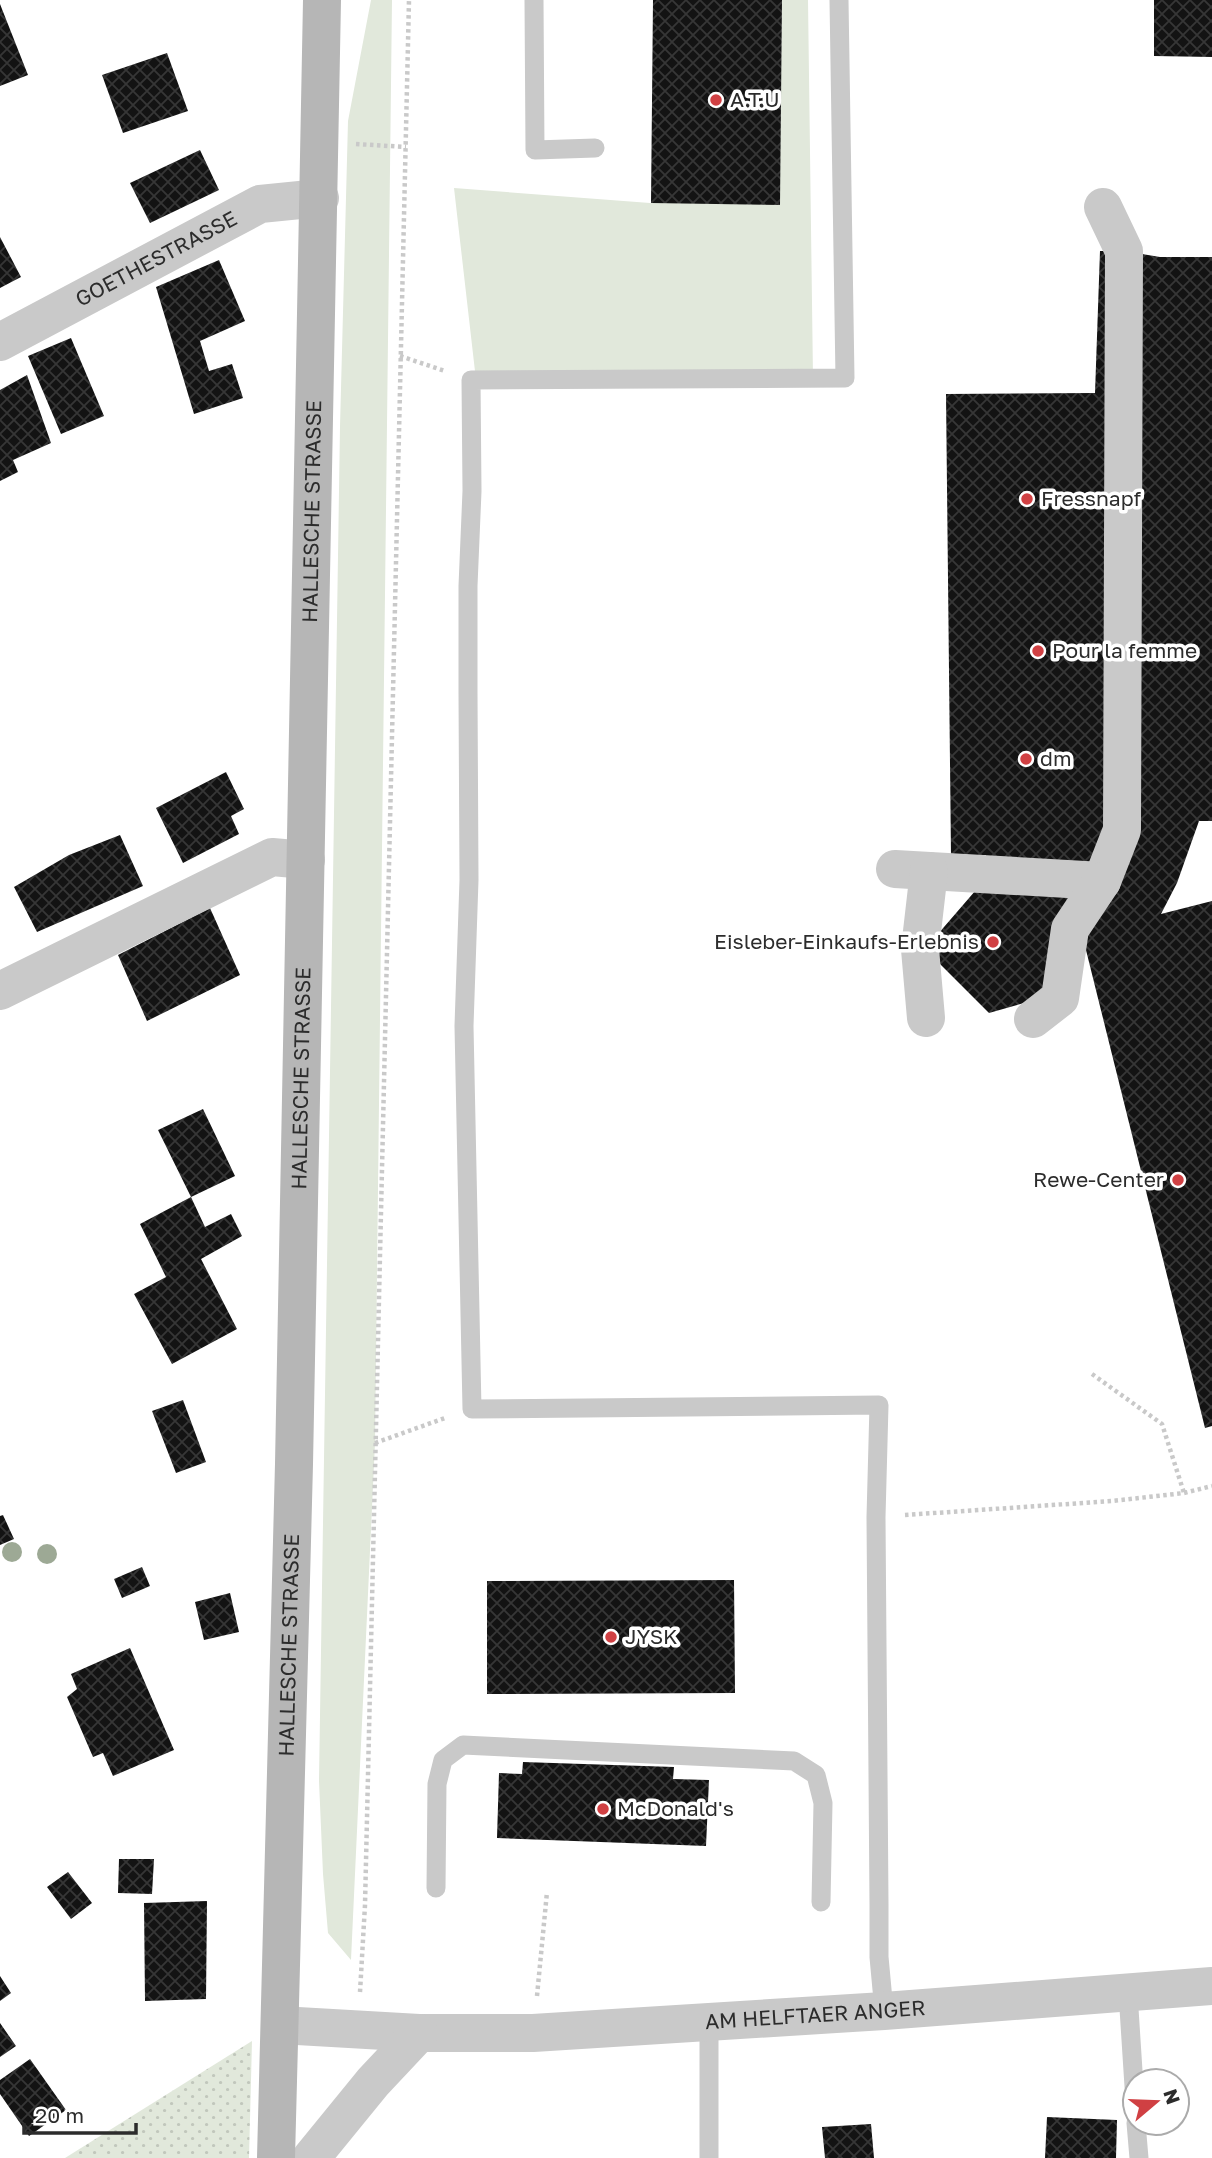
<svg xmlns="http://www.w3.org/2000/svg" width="1212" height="2158" viewBox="0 0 1212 2158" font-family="'Golos Text',sans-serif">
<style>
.grass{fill:#e1e8db}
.park{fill:url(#park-dots)}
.building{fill:url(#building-cross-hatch)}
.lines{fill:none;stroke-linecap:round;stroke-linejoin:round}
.path{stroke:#c9c9c9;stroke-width:4.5;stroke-dasharray:3.5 3.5;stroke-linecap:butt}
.lane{stroke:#c9c9c9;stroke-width:19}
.street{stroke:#c9c9c9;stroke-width:38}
.secondary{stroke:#b6b6b6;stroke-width:38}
.tree{fill:#9da995}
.poi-dot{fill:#d04043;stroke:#fff;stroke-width:2.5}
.labels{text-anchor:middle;stroke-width:7;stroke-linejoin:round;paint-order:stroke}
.poi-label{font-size:21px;fill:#2c2c2c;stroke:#fff;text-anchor:start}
.street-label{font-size:21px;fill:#2c2c2c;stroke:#fff}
</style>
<defs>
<pattern id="park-dots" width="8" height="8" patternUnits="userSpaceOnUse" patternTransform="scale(1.75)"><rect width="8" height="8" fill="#e1e8db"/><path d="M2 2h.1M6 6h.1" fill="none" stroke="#c1c7bc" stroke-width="1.8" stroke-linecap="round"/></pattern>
<pattern id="building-cross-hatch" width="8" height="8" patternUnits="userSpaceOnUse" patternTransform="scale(1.75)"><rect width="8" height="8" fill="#131313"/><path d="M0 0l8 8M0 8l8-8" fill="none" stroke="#363636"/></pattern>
</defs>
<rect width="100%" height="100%" fill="#fff"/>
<path class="grass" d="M371,0H392L375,1443L351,1960L328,1933L323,1874L319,1781L340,427L348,121Z
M782,0H808L813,378L476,380L454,188L650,203L779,199Z"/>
<path class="park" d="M252,2041L249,2158H65Z"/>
<path class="building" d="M653,0H782L780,205L651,203Z
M1154,0H1212V57L1154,56Z
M0,4L28,75L0,86Z
M167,53L188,111L123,133L102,75Z
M200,150L219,190L150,223L130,183Z
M0,237L21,277L0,288Z
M1100,251H1124L1160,257H1212V821H1199L1177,883L1161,914L1212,901V1426L1205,1428L1082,934L1049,996L989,1013L925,949L982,883L986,855H951L946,394L1095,393Z
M219,260L245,321L200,341L209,371L232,364L243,398L194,414L156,287Z
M71,338L104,416L61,434L28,356Z
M27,375L51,443L13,460L18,472L0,481V390Z
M226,772L244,809L231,816L239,834L183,863L156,808Z
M120,835L143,886L37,932L14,887L69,855Z
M210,908L240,975L147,1021L118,955Z
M203,1109L235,1176L191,1197L158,1130Z
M191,1197L205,1227L231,1214L242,1236L201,1259L237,1329L172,1364L134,1294L166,1277L140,1224Z
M183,1400L206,1462L176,1473L152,1411Z
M3,1515L14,1539L0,1545V1516Z
M142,1567L150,1586L122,1598L114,1579Z
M734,1580L735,1693L487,1694V1581Z
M230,1593L239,1632L204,1640L195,1602Z
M130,1648L174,1750L113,1776L103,1753L93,1757L67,1697L77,1689L71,1674Z
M523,1762L674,1767L673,1779L709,1780L706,1846L497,1838L499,1773L522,1774Z
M119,1859H154L152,1894L118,1893Z
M68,1872L92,1903L71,1919L47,1887Z
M207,1901L206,1999L145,2001L144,1903Z
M0,1976L11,1993L0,2001Z
M0,2023L16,2046L0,2057Z
M30,2059L66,2110L29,2136L0,2094V2080Z
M1047,2117L1117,2120L1116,2158H1045Z
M871,2124L874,2158H825L822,2127Z"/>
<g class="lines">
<path class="path" d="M356,144L406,147
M400,356L445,371
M1092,1374L1162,1424L1184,1493
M375,1443L445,1418
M905,1515L1112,1501L1184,1493L1212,1486
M360,1992L365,1905L409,0
M537,1996L547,1892"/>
<path class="lane" d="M534,0L535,150L595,148
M839,0L845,378L471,380L472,491L468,586V692L469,880L464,1026L472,1409L879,1405L876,1517L879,1904V1957L884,2011
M436,1888L437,1784L443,1760L463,1745L794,1761L816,1775L823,1803L821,1902
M1128,1993L1135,2102
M709,2022V2158
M1136,2123L1139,2158"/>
<g class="street">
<path id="s1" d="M0,342L260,204L320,198"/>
<path d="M895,869L1102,881L1122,830L1124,251L1103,207"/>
<path d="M0,991L272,857L306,860"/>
<path d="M926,1018L920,949L929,871"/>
<path d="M1033,1019L1060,998L1070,929L1102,881"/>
<path id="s2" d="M280,2025L419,2033H533L884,2011L1212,1986"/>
<path d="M311,2158L373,2082L419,2033"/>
</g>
<path class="secondary" id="s3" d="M276,2158L294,1464L322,0"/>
</g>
<g class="tree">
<circle cx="12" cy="1552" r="10"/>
<circle cx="47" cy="1554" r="10"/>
</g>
<g class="poi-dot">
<circle cx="716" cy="100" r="7"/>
<circle cx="1027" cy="499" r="7"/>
<circle cx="1038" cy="651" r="7"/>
<circle cx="1026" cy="759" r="7"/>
<circle cx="993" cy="942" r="7"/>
<circle cx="1178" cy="1180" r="7"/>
<circle cx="611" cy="1637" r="7"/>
<circle cx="603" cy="1809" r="7"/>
</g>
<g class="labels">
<g class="poi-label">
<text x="730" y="107">A.T.U</text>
<text x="1041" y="506">Fressnapf</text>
<text x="1052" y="658">Pour la femme</text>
<text x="1040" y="766">dm</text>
<text x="979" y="949" text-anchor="end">Eisleber-Einkaufs-Erlebnis</text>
<text x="1164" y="1187" text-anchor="end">Rewe-Center</text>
<text x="625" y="1644">JYSK</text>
<text x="617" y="1816">McDonald's</text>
</g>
<g class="street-label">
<text dy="7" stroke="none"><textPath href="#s1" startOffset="177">GOETHESTRASSE</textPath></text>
<text dy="7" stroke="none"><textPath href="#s3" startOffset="1647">HALLESCHE STRASSE</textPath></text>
<text dy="7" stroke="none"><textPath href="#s3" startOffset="1080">HALLESCHE STRASSE</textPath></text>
<text dy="7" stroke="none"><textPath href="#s3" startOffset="513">HALLESCHE STRASSE</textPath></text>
<text dy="7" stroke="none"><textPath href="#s2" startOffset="536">AM HELFTAER ANGER</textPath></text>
</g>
</g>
<g transform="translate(1156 2102) rotate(71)"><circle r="33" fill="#ffffff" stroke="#ababab" stroke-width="2"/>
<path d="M0-5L12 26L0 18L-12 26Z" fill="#d04043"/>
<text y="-10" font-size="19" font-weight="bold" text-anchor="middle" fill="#2c2c2c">N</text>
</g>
<path d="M24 2123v10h112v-10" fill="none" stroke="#2c2c2c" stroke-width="3.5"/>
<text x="35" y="2123" font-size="21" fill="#2c2c2c" stroke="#ffffff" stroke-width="5" paint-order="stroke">20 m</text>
</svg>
